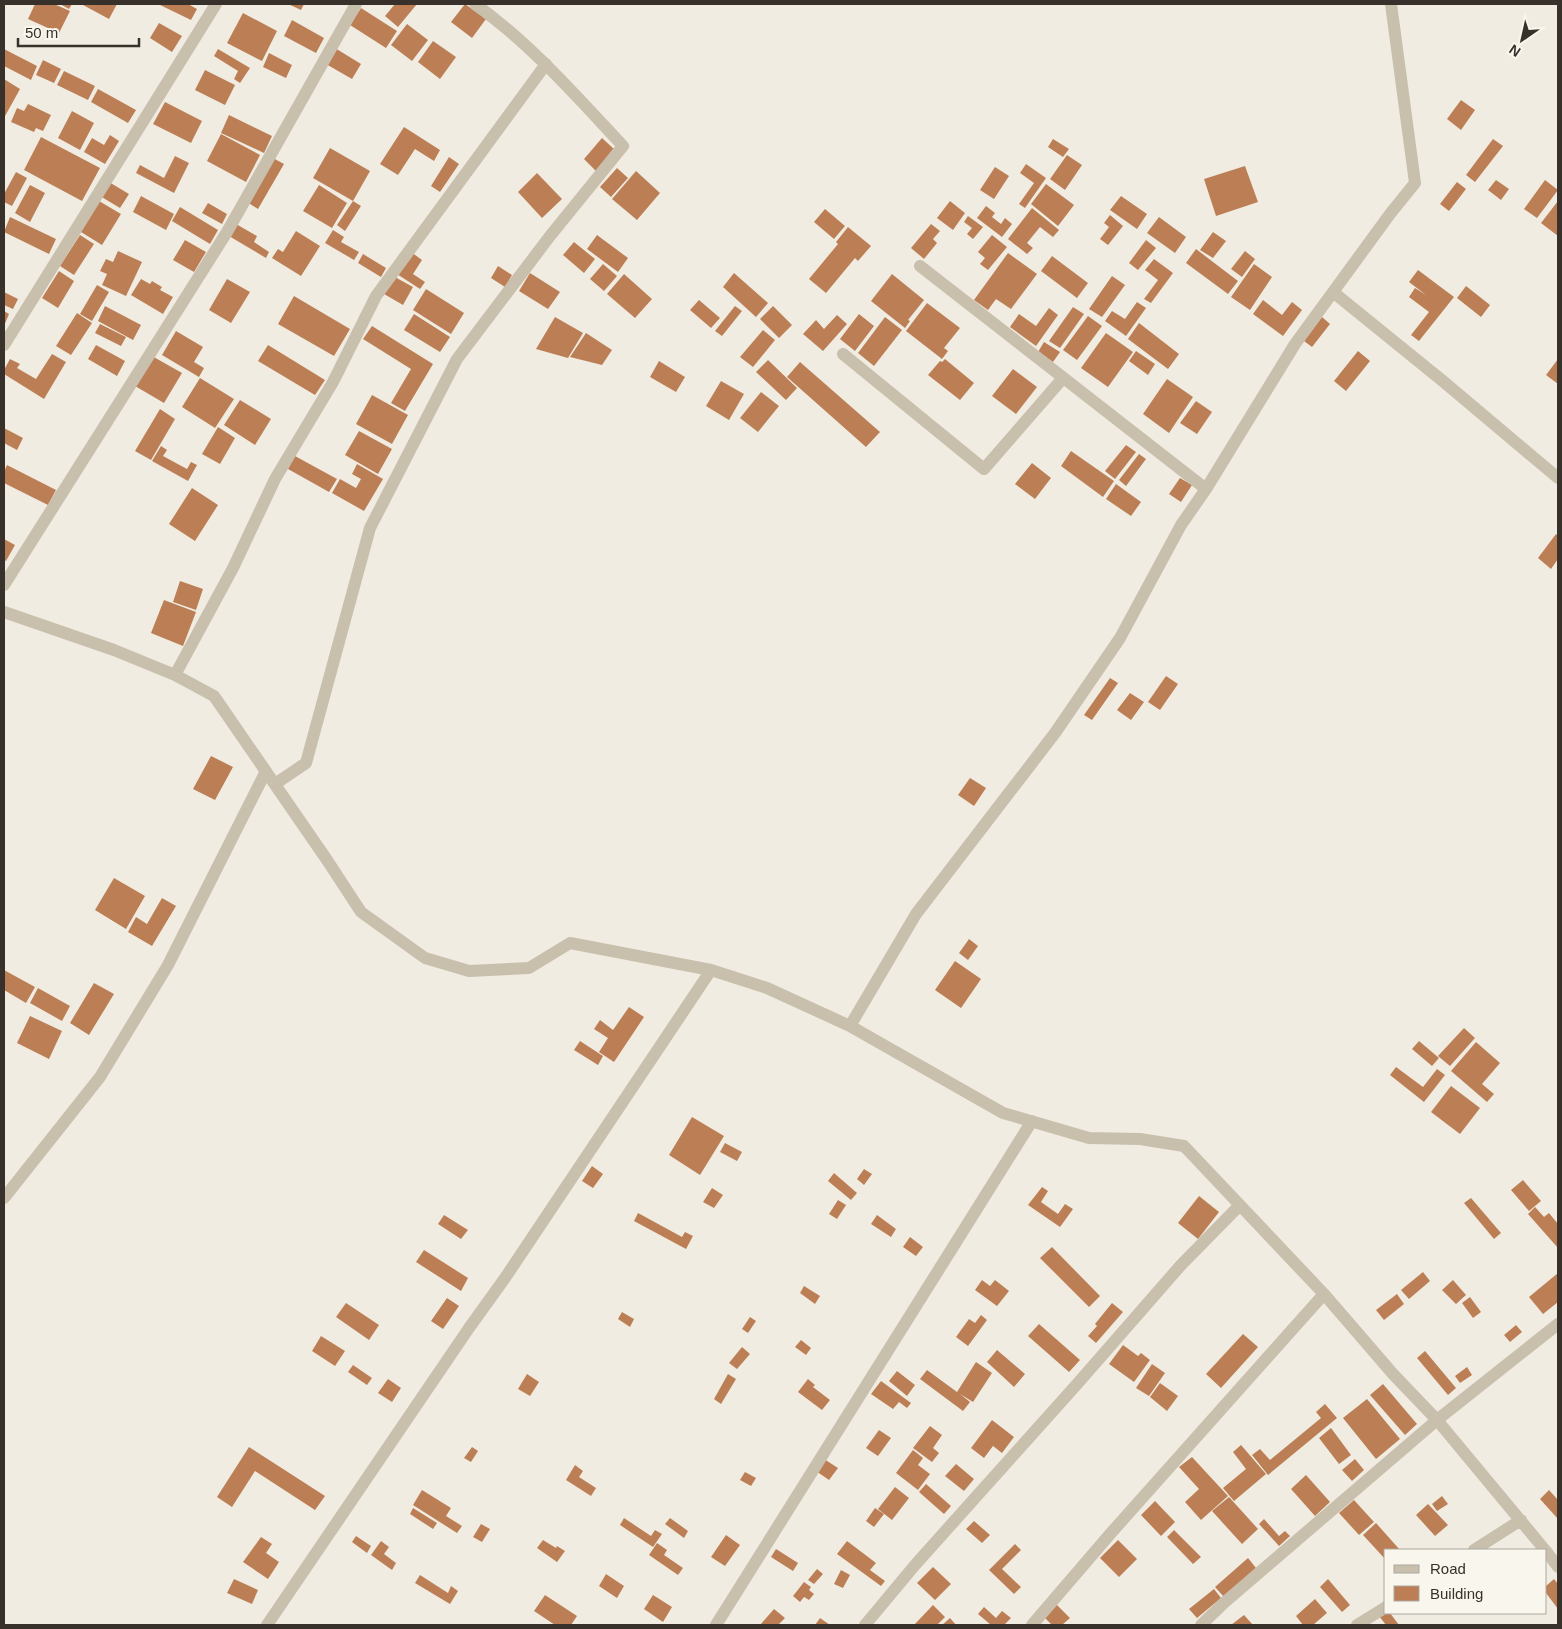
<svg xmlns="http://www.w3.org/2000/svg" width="1562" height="1629" viewBox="0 0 1562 1629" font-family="Arial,sans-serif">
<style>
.building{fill:#bc7f55}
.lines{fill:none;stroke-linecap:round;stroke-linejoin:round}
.minor{stroke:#c9bfad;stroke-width:12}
</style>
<rect width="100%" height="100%" fill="#f1ece1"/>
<path class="building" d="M35,4H54L70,11L59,33L28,19Z
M60,4H72L69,9Z
M84,4H117L109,19L83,5Z
M158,4H188L197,9L191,20Z
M288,4H304L301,10Z
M395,4H417L398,27L385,16Z
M465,4L486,19L472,38L451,22Z
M361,8L397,31L386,48L350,25Z
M243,13L277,31L262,61L227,43Z
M292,20L324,38L316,53L284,36Z
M159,23L182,36L172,52L150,38Z
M407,24L428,40L412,61L391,45Z
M433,41L456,57L440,79L418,62Z
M335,48L361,64L352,79L326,64Z
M4,49L37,66L31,80L4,66Z
M218,49L250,68L240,83L234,79L238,71L214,56Z
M269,53L292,65L286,78L263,67Z
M43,60L61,69L54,83L36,75Z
M205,70L235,85L225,105L195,90Z
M64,71L95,86L88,100L57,85Z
M4,79L20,89L4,118Z
M98,89L136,110L128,123L91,102Z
M1461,100L1475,110L1461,130L1447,119Z
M165,102L202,121L191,143L153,124Z
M28,104L51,115L43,131L36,128L34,132L11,122L17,108L24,111Z
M72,111L94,123L80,150L58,138Z
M229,115L272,136L264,153L221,133Z
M404,127L440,150L434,161L415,149L398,175L380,164Z
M221,134L260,155L246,182L207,161Z
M110,135L119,141L105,164L84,152L92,138L104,145Z
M41,137L100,168L82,201L24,170Z
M602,138L615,150L596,171L584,159Z
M1053,139L1069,149L1063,157L1048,147Z
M1493,139L1503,146L1475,182L1466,175Z
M330,148L370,171L353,201L313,178Z
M1067,155L1082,165L1065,190L1050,179Z
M175,156L189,163L174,193L136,173L140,165L164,178Z
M449,157L459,164L440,192L431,186Z
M273,158L284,164L258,209L247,202Z
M1026,164L1046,178L1025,208L1019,204L1034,183L1020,173Z
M1245,166L1258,202L1216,216L1204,179Z
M995,167L1009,176L994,199L980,190Z
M617,168L628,178L611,197L600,187Z
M636,171L660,193L637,220L612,199Z
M16,172L27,178L12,206L4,202V194Z
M537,173L562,199L542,218L518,192Z
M1496,180L1509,189L1501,200L1488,190Z
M1545,180L1558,190L1537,218L1524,209Z
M109,182L129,194L120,208L100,196Z
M1457,182L1466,189L1449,211L1440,204Z
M1046,184L1074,205L1058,226L1031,204Z
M30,185L45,193L30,222L15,213Z
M319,185L347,203L332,228L303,211Z
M141,196L174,214L166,230L133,212Z
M1121,196L1147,214L1137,229L1110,210Z
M99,201L121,214L102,245L81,232Z
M353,201L361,206L345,231L337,225Z
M950,201L965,213L953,230L937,218Z
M1558,201V236L1541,223Z
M208,203L227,214L222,224L202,213Z
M986,206L995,213L992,217L1001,224L1005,218L1012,224L1002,237L977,218Z
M180,207L218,230L210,244L172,221Z
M1032,208L1059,230L1053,237L1040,227L1027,243L1033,248L1027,254L1008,239Z
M825,209L845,226L834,239L814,222Z
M1110,215L1123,226L1108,245L1100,239L1109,227L1104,223Z
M968,216L983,227L973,239L967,234L972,228L964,222Z
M10,217L56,239L49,254L4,232Z
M1159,217L1186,237L1175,253L1147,233Z
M236,224L257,236L254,242L269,252L266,258L229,236Z
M931,224L940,231L933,239L937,243L924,259L911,248Z
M848,227L871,246L858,261L855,258L826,293L809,279L838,244L836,242Z
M333,230L344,237L341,242L359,252L354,260L325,243Z
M296,231L320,246L301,276L272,258L278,249L283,252Z
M1213,232L1226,241L1213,258L1200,250Z
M80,235L94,244L74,275L60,266Z
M597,235L628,258L618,272L587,249Z
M992,235L1007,247L988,270L980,264L985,258L978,252Z
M185,240L206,252L194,272L173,260Z
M1146,240L1156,248L1138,270L1129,263Z
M574,242L595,259L584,273L563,255Z
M1196,249L1238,281L1228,294L1186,263Z
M118,251L142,262L126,296L102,285L107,274L100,271L106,259L113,262Z
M1245,251L1255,259L1242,277L1231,269Z
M411,252L422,260L413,274L425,282L420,289L397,274Z
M1008,253L1037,274L1011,309L996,299L988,310L974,300Z
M363,254L386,268L381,277L358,263Z
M1052,256L1088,283L1077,298L1041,271Z
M1154,259L1173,273L1151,303L1144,299L1158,280L1145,270Z
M603,264L617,276L604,291L590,279Z
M1254,264L1272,277L1250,310L1231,297Z
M498,266L512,275L505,287L491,278Z
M1418,270L1454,297L1419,341L1411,335L1429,312L1409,297L1415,288L1426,295L1409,282Z
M59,271L74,281L58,308L42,298Z
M530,273L560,292L548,309L519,291Z
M734,273L768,303L756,317L723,287Z
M624,274L652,299L635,318L607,294Z
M892,274L924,300L908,320L910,321L905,328L871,301Z
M393,276L413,287L403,305L384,294Z
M1112,276L1125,285L1102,317L1089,309Z
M141,279L150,284L152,281L162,287L160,290L173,297L163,314L131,295Z
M227,279L250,292L231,323L209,310Z
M97,285L109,292L92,321L80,314Z
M1466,286L1490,305L1481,317L1457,298Z
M426,289L464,313L451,334L413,310Z
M4,292L18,299L13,309L4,305Z
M294,296L350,329L334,356L278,324Z
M699,300L720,318L711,328L690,310Z
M1263,300L1282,315L1292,302L1302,310L1283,336L1253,314Z
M1137,302L1146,308L1126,336L1105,321L1112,311L1125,319Z
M927,303L960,328L944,348L948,351L942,359L906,331Z
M105,306L141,325L133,340L98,321Z
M735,306L742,311L722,336L715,331Z
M773,306L792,325L779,338L760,319Z
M1073,307L1084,314L1060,348L1049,341Z
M1049,308L1058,315L1036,346L1010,327L1019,314L1036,326Z
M4,311L9,314L4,326Z
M77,313L92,323L71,355L56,346Z
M414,314L450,337L440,352L404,330Z
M859,314L874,326L855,351L840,339Z
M837,315L847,324L823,351L803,334L816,320L824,329Z
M1088,316L1102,326L1077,360L1063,350Z
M555,317L583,333L568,358L536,349Z
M885,317L902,330L874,366L858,353Z
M1322,317L1330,324L1312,347L1304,341Z
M1139,323L1179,354L1168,369L1128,339Z
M100,324L126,337L121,346L95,333Z
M372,326L433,364L405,411L391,403L411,369L363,339Z
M763,330L775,340L753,367L740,357Z
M176,331L203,347L194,362L204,368L199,377L162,355Z
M586,333L612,350L602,365L570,357Z
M1106,333L1133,352L1108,387L1081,368Z
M1044,342L1060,352L1053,362L1038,352Z
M96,345L125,361L117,376L88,359Z
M268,345L325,380L315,395L258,361Z
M1136,351L1155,364L1148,375L1129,361Z
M1358,351L1370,361L1346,391L1334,381Z
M52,354L66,362L44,399L4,374V370L10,359L20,364L17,368L36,379Z
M152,356L182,373L164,403L135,386Z
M945,359L974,383L960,400L928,375L940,361L942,362Z
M1558,359V384L1546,375Z
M768,360L797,388L786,400L756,372Z
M659,361L685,377L676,392L650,377Z
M800,362L880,432L866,447L787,377Z
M1013,369L1037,387L1016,414L992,396Z
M200,378L234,399L215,428L182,407Z
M1167,379L1193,397L1169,433L1143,414Z
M721,381L744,394L729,420L706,406Z
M761,392L779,406L758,432L740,418Z
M372,395L408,415L392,444L356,424Z
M240,400L271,419L255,445L224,425Z
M1196,401L1212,412L1197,434L1180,423Z
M160,409L175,419L151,460L135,451Z
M218,427L235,438L220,464L202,454Z
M4,428L23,438L17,450L4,443Z
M359,431L392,449L378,474L345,455Z
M1126,445L1136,452L1115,479L1105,471Z
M161,446L167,450L163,456L187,469L191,462L197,465L188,481L152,461Z
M1071,451L1114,481L1103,497L1061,466Z
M1139,454L1146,459L1126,486L1119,480Z
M295,456L337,479L329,492L288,469Z
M1032,463L1051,478L1035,499L1015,484Z
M357,464L383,479L364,511L332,493L340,479L356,488L361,479L352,474Z
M7,465L56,490L48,505L4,483V472Z
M1180,478L1192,485L1181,502L1169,494Z
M1116,484L1141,502L1131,516L1106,499Z
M192,488L218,505L195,541L169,524Z
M1556,534L1558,536V559L1551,569L1538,558Z
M4,539L15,545L6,561L4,560Z
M180,581L203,589L196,610L173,602Z
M164,600L196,612L183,646L151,633Z
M1166,676L1178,684L1160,710L1148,702Z
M1110,678L1118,683L1092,720L1084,715Z
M1130,693L1144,702L1131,720L1117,710Z
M211,756L233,767L215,800L193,789Z
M970,778L986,788L974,806L958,795Z
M114,878L145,896L126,929L95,910Z
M162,898L176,906L152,946L128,932L136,917L147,924Z
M969,939L978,946L968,960L959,953Z
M955,961L981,979L961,1008L935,990Z
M4,970L35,987L26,1003L4,990Z
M94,983L114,994L89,1035L70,1023Z
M38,988L70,1006L62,1021L30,1003Z
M629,1007L644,1017L614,1062L599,1052L608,1038L594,1029L600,1020L613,1030Z
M30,1016L62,1031L49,1059L17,1043Z
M1464,1028L1475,1038L1450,1066L1438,1056Z
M580,1041L603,1056L598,1065L574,1050Z
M1419,1041L1439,1058L1432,1066L1412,1049Z
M1476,1042L1500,1063L1482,1084L1494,1094L1487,1102L1451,1071Z
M1396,1067L1423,1087L1437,1069L1445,1075L1424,1102L1390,1075Z
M1451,1086L1480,1108L1460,1134L1431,1112Z
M692,1117L724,1136L700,1175L669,1155Z
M725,1143L742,1152L737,1161L720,1152Z
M592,1166L603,1174L593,1188L582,1181Z
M864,1169L872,1174L864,1185L857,1179Z
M834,1173L857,1193L851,1200L828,1181Z
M1523,1180L1541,1201L1529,1211L1511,1190Z
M1042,1187L1048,1191L1041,1202L1058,1214L1065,1204L1073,1209L1060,1227L1028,1205Z
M712,1188L723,1195L714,1208L703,1202Z
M1199,1196L1219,1212L1198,1239L1178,1223Z
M1471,1198L1501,1233L1494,1239L1464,1203Z
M838,1200L846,1205L837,1219L829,1214Z
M1535,1207L1544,1217L1549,1213L1558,1224V1248L1528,1214Z
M638,1213L682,1237L685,1232L693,1236L686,1249L634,1221Z
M444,1215L468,1230L461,1239L438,1224Z
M877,1215L896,1229L891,1237L871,1224Z
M910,1237L923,1247L916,1256L903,1247Z
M1052,1247L1100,1296L1089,1307L1040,1258Z
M424,1250L468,1278L461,1291L416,1262Z
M1423,1272L1430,1281L1409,1299L1401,1290Z
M1558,1273V1302L1543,1314L1529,1297Z
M982,1280L990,1286L995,1280L1009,1291L997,1306L975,1290Z
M1453,1280L1466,1295L1456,1304L1442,1290Z
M804,1286L820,1296L815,1304L800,1293Z
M1397,1294L1404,1304L1384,1320L1376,1310Z
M1470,1297L1481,1312L1473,1318L1462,1303Z
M447,1298L459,1306L443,1329L431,1321Z
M346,1303L379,1325L369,1340L336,1317Z
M1112,1303L1123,1312L1096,1343L1088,1336L1097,1326L1095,1324Z
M622,1312L634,1319L630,1327L618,1319Z
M981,1315L987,1320L968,1346L956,1337L969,1319L975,1323Z
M750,1317L756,1321L748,1333L742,1329Z
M1039,1324L1080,1360L1069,1372L1028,1336Z
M1516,1325L1522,1332L1510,1342L1504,1335Z
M1243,1334L1258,1347L1221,1388L1206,1374Z
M321,1336L345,1351L335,1366L312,1351Z
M801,1340L811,1348L806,1355L795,1347Z
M1123,1345L1138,1356L1141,1353L1150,1360L1134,1382L1109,1364Z
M742,1347L750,1354L737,1369L729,1363Z
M997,1350L1025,1374L1014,1387L987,1362Z
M1425,1351L1456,1388L1448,1395L1417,1358Z
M976,1362L992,1373L973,1402L960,1394L970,1402L963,1411L920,1379L927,1370L957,1392Z
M1152,1364L1165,1373L1149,1396L1136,1388Z
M353,1365L372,1378L367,1385L348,1372Z
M1467,1367L1472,1375L1460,1383L1455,1376Z
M897,1371L915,1385L907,1396L889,1381Z
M527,1374L539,1382L530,1396L518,1389Z
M728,1374L736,1379L721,1404L714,1399Z
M388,1379L401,1388L392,1402L378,1393Z
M808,1379L815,1385L813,1387L830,1400L822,1410L798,1392Z
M881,1381L911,1403L907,1408L899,1402L893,1409L871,1394Z
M1160,1383L1178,1396L1167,1411L1150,1397Z
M1383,1384L1417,1424L1405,1435L1370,1395Z
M1367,1399L1400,1439L1376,1459L1343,1418Z
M1325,1404L1337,1418L1268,1475L1252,1455L1260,1449L1270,1460L1321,1418L1316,1412Z
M992,1420L1014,1437L1002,1453L993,1446L984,1458L971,1448Z
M930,1426L942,1435L933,1448L939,1453L932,1462L913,1448Z
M1331,1428L1351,1455L1339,1464L1319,1438Z
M879,1430L891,1438L878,1456L866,1448Z
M1241,1445L1266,1474L1234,1501L1223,1488L1246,1469L1233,1452Z
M249,1447L325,1496L315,1510L255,1471L232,1507L217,1497Z
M472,1447L478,1451L471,1462L464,1458Z
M913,1450L923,1458L918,1465L930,1474L918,1490L896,1473Z
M1192,1457L1228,1496L1201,1520L1185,1502L1199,1489L1179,1467Z
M824,1459L838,1468L829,1480L816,1471Z
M1355,1459L1364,1470L1352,1481L1342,1470Z
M956,1464L974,1479L964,1491L945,1476Z
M575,1465L583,1471L579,1477L596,1488L591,1496L566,1480Z
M745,1472L756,1478L751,1486L740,1480Z
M1306,1475L1330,1502L1315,1516L1291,1489Z
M926,1484L951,1506L944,1514L919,1492Z
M895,1487L909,1498L892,1520L878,1509Z
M422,1490L451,1508L446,1516L462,1526L457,1533L413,1505Z
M1549,1490L1558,1500V1519L1540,1499Z
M1442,1496L1448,1504L1437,1511L1432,1504Z
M1229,1497L1258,1529L1242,1544L1212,1511Z
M1354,1500L1374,1522L1359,1535L1339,1513Z
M1155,1501L1175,1522L1161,1536L1141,1515Z
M1428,1504L1448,1525L1435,1536L1416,1515Z
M413,1508L437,1523L433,1529L410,1514Z
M875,1508L884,1514L874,1527L866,1521Z
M624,1518L651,1536L655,1530L662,1534L653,1547L620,1525Z
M670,1518L688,1531L684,1538L665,1524Z
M1264,1519L1279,1536L1285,1531L1290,1536L1279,1546L1259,1524Z
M974,1521L990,1535L982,1543L966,1529Z
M1376,1523L1400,1550H1386V1560L1363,1535Z
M481,1524L490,1529L482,1542L473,1537Z
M1174,1530L1201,1557L1193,1564L1167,1537Z
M726,1535L740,1545L725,1566L711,1557Z
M356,1536L371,1546L367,1553L352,1542Z
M261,1537L272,1544L266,1553L279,1562L268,1579L243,1562Z
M543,1540L556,1548L557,1546L565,1551L557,1562L537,1548Z
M1118,1540L1137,1559L1119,1577L1100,1558Z
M381,1541L389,1547L384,1554L396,1563L392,1570L371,1555Z
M847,1541L876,1563L870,1570L885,1581L881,1586L837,1554Z
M657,1543L667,1550L664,1555L683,1568L678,1575L649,1555Z
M1015,1544L1021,1550L1002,1569L1021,1587L1014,1594L989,1570Z
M776,1549L798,1563L793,1571L771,1557Z
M1248,1558L1256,1568L1224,1597L1215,1587Z
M933,1567L951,1584L935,1600L917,1583Z
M817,1569L823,1574L814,1584L808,1580Z
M841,1570L850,1575L843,1588L834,1584Z
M606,1574L624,1586L617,1598L599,1586Z
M420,1575L448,1593L451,1586L458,1591L450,1604L415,1583Z
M234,1579L258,1590L252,1604L227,1593Z
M1328,1579L1350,1605L1342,1612L1320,1587Z
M1554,1579L1558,1584V1609L1546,1593V1586Z
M804,1582L811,1587L809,1590L814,1594L809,1600L804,1597L800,1602L793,1596Z
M1214,1589L1221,1598L1197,1618L1189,1609Z
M545,1595L577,1616L571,1625H555L534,1611Z
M653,1595L672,1607L663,1622L644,1609Z
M1315,1599L1327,1613L1313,1625H1303L1296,1616Z
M933,1605L945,1617L937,1625H914Z
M1057,1605L1070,1618L1062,1625H1052L1044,1617Z
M984,1607L996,1618L1002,1611L1011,1618L1004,1625H991L978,1614Z
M774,1609L785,1618L778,1625H760Z
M1386,1613H1390L1399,1625H1386L1379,1616Z
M1244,1615L1253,1625H1231Z
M820,1618L830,1625H815Z
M950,1618L956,1625H942Z"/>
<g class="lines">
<path class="minor" d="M920,266L1206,489
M1333,292L1444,382L1558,478
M4,345L216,4
M843,354L984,469L1063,378
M4,585L227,232L356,4
M4,612L114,650L175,675L214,696L327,860L361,912L425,958L469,971L529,968L570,943L711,970L767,988L850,1026L1003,1113L1089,1138L1140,1139L1184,1146L1324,1294L1393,1374L1437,1420L1545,1550
M175,675L233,568L275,479L333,382L376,296L546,64
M275,784L306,763L370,528L457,359L550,236L623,146C576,96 531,44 475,4
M850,1026L916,914L1055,733L1120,638L1181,525L1206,489L1295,344L1390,214L1415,183L1391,4
M4,1198L100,1077L168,965L266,771
M1474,1550L1521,1520
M1546,1551L1558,1567
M267,1625L469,1328L505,1278L711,970
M716,1625L1032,1121
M865,1625L915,1565L1078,1383L1181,1265L1240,1205
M1032,1625L1111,1533L1324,1294
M1201,1625L1225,1602L1437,1420L1558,1324
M1357,1625L1386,1607"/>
</g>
<rect width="1562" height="1629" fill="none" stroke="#38312b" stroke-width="10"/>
<rect x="1384" y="1549" width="162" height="65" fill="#f9f6ed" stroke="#aca79f"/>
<rect x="1394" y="1565" width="25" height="8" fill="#c9bfad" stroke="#aca79f"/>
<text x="1430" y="1574" font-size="15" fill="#38312b">Road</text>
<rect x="1394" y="1586" width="25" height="15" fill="#bc7f55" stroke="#aca79f"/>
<text x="1430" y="1599" font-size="15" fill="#38312b">Building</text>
<g transform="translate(1522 40) rotate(214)" stroke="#f9f6ed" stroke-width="4" paint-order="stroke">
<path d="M0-4L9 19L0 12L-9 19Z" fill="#38312b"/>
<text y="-8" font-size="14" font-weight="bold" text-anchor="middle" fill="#38312b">N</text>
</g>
<path d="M18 38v8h121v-8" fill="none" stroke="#38312b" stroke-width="2.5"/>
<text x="25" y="38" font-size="15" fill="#38312b" stroke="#f9f6ed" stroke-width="4" paint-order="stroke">50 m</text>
</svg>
